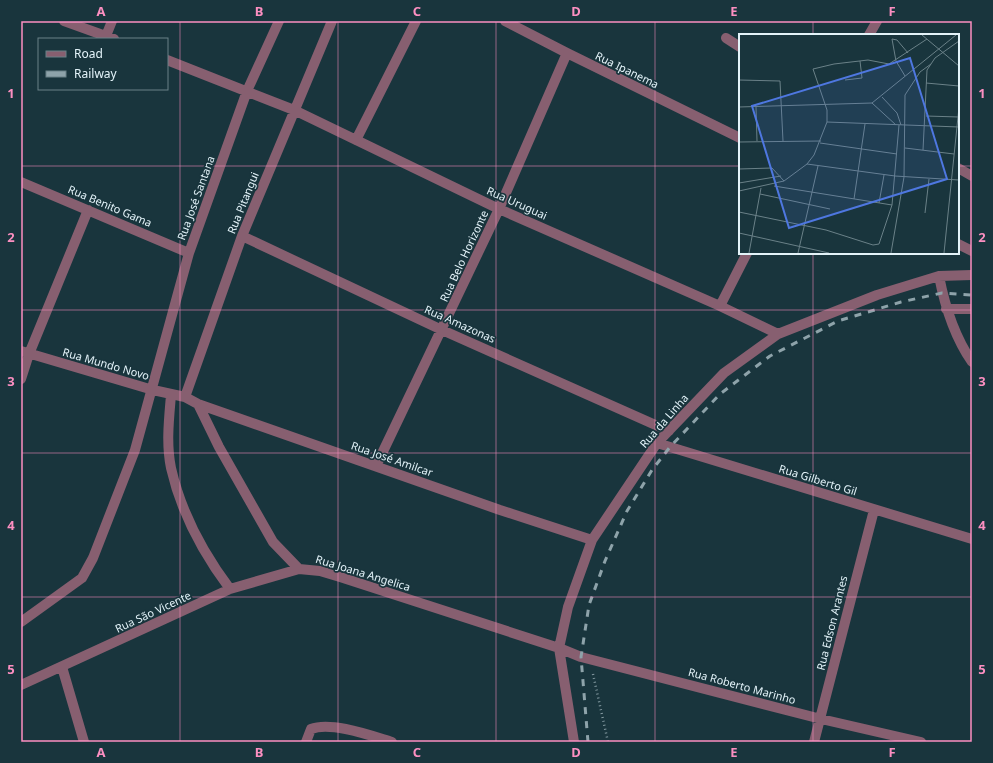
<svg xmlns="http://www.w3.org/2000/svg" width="993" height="763" viewBox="0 0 993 763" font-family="'Noto Sans',sans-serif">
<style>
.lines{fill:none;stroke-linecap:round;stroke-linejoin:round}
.path{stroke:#81979e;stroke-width:2.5;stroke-dasharray:1 3;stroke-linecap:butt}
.minor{stroke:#875f70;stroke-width:10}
.rail{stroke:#8ea3aa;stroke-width:3;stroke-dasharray:7 7;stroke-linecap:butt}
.grid{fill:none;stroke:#fc8fc1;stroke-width:1;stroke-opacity:0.55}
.labels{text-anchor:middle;stroke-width:3.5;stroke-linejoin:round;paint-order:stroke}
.street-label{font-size:11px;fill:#e3f3f9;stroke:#19353d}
.inset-road{fill:none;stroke:#6a8188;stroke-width:1}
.view{fill:#4e77e0;fill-opacity:0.15;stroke:#4e77e0;stroke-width:2}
.inset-edge{fill:none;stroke:#e3f3f9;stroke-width:2}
.neatline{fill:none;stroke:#fc8fc1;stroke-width:1.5}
.grid-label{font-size:13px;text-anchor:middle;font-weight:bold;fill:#fc8fc1}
</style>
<rect width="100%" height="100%" fill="#19353d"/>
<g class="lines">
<path class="path" d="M593,674L608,742"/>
<path class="minor" d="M64,21L114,39
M505,21L567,53L740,138
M869,35L877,21
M106,36L112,21
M726,38L740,47
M167,60L294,110L499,209L720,306L778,334
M356,140L416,21
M958,168L972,176
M21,182L189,253
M242,236L442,330L669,431
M958,244L972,251
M939,276C945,307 954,336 972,362
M720,306L747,253
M946,309H972
M21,351L153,390L185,397L198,404L500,510L592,540
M21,379L29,354L88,210
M171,395C169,419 166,444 171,468C181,512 203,553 230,589
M185,397L242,236L332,21
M198,404L219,447L273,542L299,569
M657,443L972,539
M376,466L499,209L567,53
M21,622L82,578L93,558L135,450L189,253L247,91L279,21
M62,667L84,742
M21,685L230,589L299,569L320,571L340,577L559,648L581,657L821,719L921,742
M306,742L311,729C331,721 372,736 392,742
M574,742L559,648L568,607L592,540L657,443L724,373L778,334L877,295L939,276L972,275
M814,742L874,510"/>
<path class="rail" d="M588,742L581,657L589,605L605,561L627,511L652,470L670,447L720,394L770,356L838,321L901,302L942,293L972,295"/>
</g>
<path class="grid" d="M180,21V742M338,21V742M496,21V742M655,21V742M813,21V35M21,166H740M958,166H972M813,253V742M21,310H972M21,453H972M21,597H972"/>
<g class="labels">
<g class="street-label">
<text transform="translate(627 70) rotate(26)" y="4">Rua Ipanema</text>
<text transform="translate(196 198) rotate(-70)" y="4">Rua José Santana</text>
<text transform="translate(243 203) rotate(-68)" y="4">Rua Pitangui</text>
<text transform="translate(517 203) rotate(24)" y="4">Rua Uruguai</text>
<text transform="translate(110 206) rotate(23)" y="4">Rua Benito Gama</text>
<text transform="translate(464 256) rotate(-65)" y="4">Rua Belo Horizonte</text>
<text transform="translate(460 324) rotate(24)" y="4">Rua Amazonas</text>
<text transform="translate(106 364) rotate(16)" y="4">Rua Mundo Novo</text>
<text transform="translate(664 421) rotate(-49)" y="4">Rua da Linha</text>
<text transform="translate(392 459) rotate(19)" y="4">Rua José Amilcar</text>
<text transform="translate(818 480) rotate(17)" y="4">Rua Gilberto Gil</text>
<text transform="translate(363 573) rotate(17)" y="4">Rua Joana Angelica</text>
<text transform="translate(153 612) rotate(-25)" y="4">Rua São Vicente</text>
<text transform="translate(832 623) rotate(-76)" y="4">Rua Edson Arantes</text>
<text transform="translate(742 686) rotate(15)" y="4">Rua Roberto Marinho</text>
</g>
</g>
<g transform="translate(739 34)">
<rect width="220" height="220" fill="#19353d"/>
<path class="inset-road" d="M183,1L220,32M166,42L157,27L153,5L158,6L169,19M0,46L41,47L44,107M106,46L123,44L121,27M187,49L220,52M143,63L158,79L162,91M133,69L217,1M0,73L133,69L157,91M17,73L18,107M187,82L220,83M88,88L220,93M0,108L82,107M81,109L158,120M166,114L215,120M184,116L188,36L196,24L220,7M68,130L156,142L220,146M0,135L33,134L45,147M0,149L42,142M35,152L153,171M0,157L45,147L68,130L75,121L88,88V76L74,35L95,30L129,26L150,30L188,5M21,160L91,175M115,165L126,90M140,169L145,141M0,178L87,196L134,211M186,179L190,145M0,199L90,219M134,211L140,210L153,171L160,91M10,219L22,154M59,219L79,132M152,219L165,143L166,61L181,38L192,30M205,219L220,73"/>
<path class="view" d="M171,24L208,145L50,194L13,72Z"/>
<rect width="220" height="220" class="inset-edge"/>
</g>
<rect width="993" height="763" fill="none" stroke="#19353d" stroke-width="44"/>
<rect x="38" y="38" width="130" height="52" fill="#19353d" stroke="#6a8188"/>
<rect x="46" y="51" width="20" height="6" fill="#875f70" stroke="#6a8188"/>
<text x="74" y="58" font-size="12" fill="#e3f3f9">Road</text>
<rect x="46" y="71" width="20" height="6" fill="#8ea3aa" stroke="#6a8188"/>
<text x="74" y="78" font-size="12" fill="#e3f3f9">Railway</text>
<rect x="22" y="22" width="949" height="719" class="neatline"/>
<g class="grid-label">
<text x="101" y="16">A</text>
<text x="259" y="16">B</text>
<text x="417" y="16">C</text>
<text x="576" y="16">D</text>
<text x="734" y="16">E</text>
<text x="892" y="16">F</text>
<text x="11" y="98">1</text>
<text x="982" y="98">1</text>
<text x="11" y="242">2</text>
<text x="982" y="242">2</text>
<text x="11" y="386">3</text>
<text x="982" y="386">3</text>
<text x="11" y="530">4</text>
<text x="982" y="530">4</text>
<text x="11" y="674">5</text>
<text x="982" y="674">5</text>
<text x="101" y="757">A</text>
<text x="259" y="757">B</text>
<text x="417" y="757">C</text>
<text x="576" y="757">D</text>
<text x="734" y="757">E</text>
<text x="892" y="757">F</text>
</g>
</svg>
